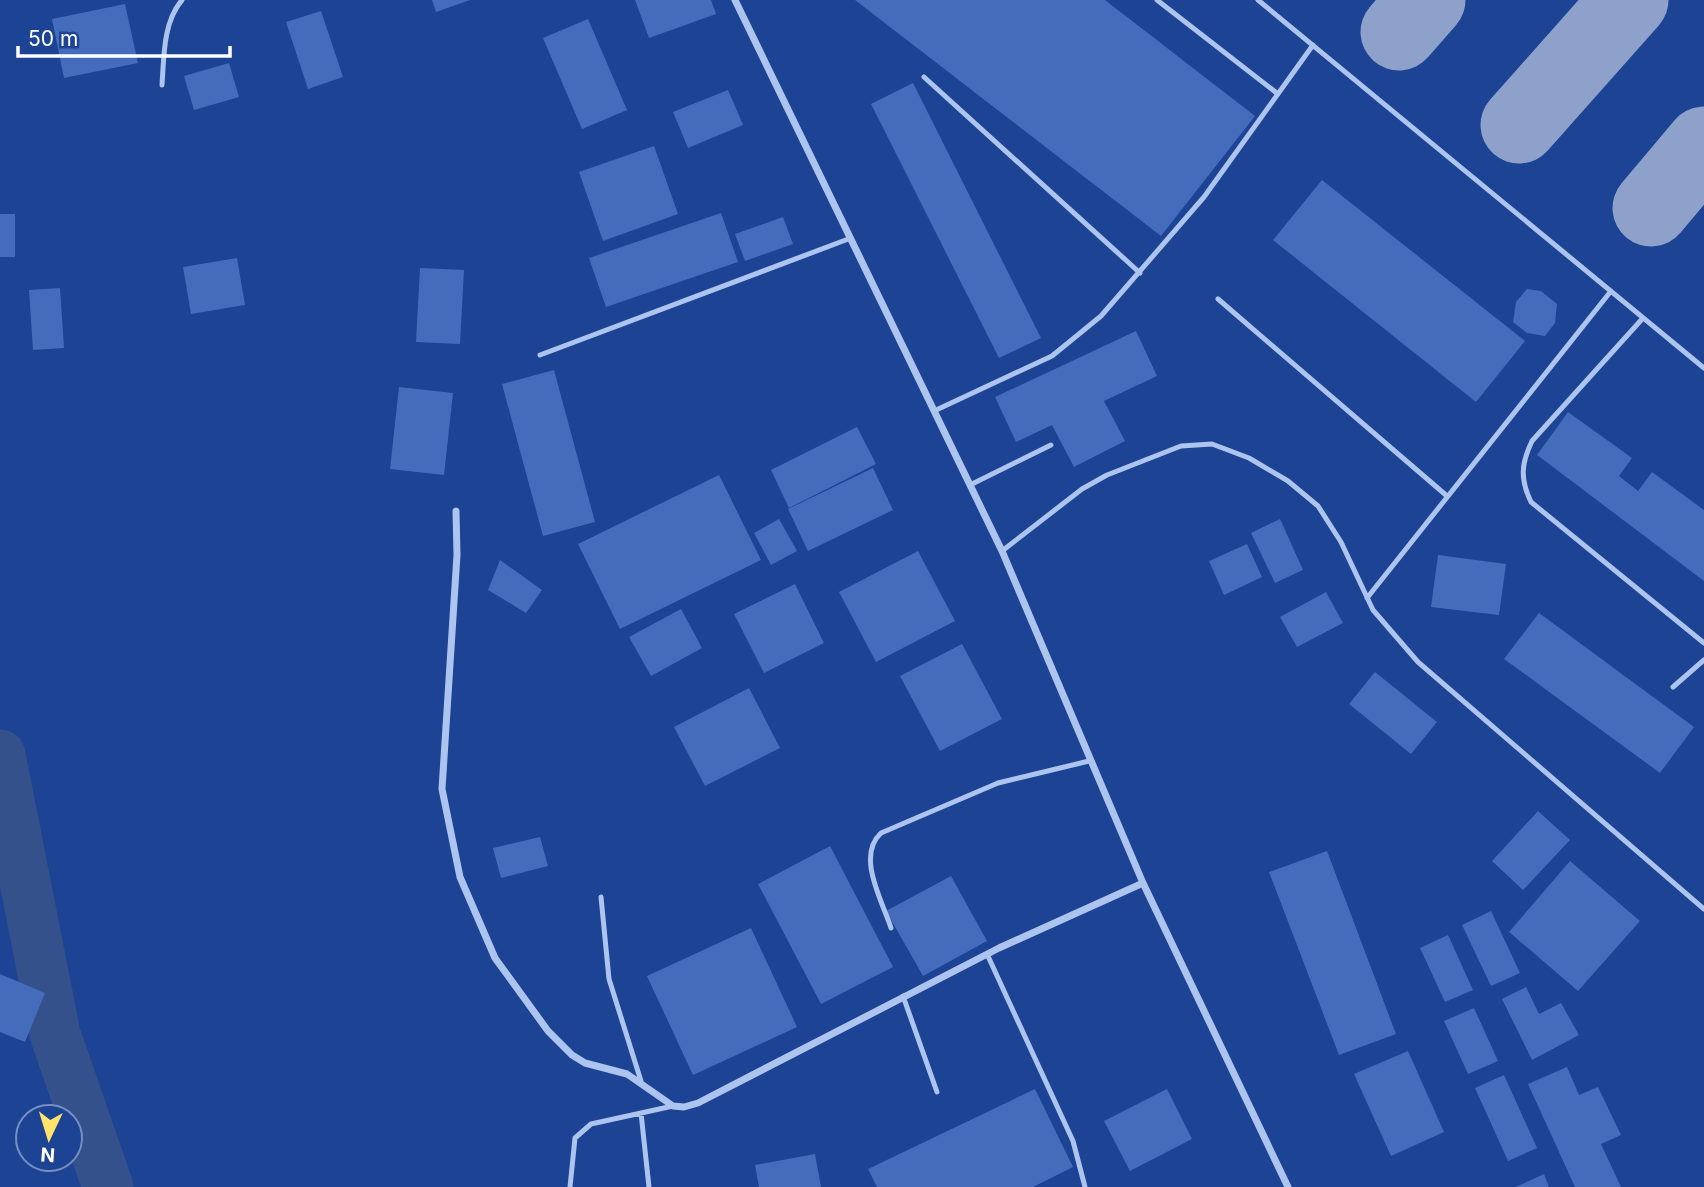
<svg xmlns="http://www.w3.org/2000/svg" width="1704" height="1187" viewBox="0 0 1704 1187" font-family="Inter,sans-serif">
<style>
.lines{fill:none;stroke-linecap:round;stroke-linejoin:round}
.river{stroke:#34518c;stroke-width:51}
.taxiway{stroke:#8ea1ca;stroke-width:77}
.building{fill:#446cbb}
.lane{stroke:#adc4ef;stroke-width:5}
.street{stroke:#adc4ef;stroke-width:7}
</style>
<rect width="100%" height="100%" fill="#1c4394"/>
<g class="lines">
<path class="river" d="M0,755L55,1034L108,1187"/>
<path class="taxiway" d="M1399,32L1427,0
M1519,125L1630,0
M1651,208L1704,145"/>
</g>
<path class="building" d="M432,0H470L436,12Z
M635,0H711L716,14L649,38Z
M855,0H1105L1255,116L1161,236Z
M125,4L138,63L64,78L52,19Z
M321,11L343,77L308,89L286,22Z
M588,19L627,110L582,129L543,38Z
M229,63L239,97L194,110L184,76Z
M913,83L1041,338L999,358L871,104Z
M728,90L743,125L688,148L673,112Z
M654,146L678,214L603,241L579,172Z
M1322,180L1525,341L1476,402L1273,240Z
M721,213L738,262L606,307L589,258Z
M0,214H15V257H0Z
M783,217L793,244L745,261L735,234Z
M237,258L245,305L191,314L183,267Z
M420,268L464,270L460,344L416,342Z
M60,288L64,348L33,350L29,290Z
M1527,289L1541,291L1557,304L1555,323L1545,336L1527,333L1513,322L1516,302Z
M1136,331L1157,376L1104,401L1125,441L1074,467L1052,425L1016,442L995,397Z
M554,370L595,522L543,536L502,384Z
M399,387L453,393L444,475L390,469Z
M1568,412L1632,458L1619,476L1638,491L1652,472L1704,510V581L1537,455Z
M857,427L876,464L789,508L771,470Z
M873,468L893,510L808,551L788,509Z
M719,475L761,560L620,629L578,544Z
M779,519L797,551L771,565L754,533Z
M1280,519L1303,570L1275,583L1251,533Z
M1247,544L1262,577L1224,595L1209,561Z
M918,551L955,621L876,662L839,592Z
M1438,555L1506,564L1499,615L1431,607Z
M500,560L542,590L526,613L488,590Z
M795,584L824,643L764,673L734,614Z
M1326,592L1343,623L1297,647L1280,617Z
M681,609L702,648L651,676L629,637Z
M1539,613L1694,727L1660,773L1504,659Z
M962,644L1002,719L940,751L900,676Z
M1375,672L1437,722L1411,754L1349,704Z
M749,688L780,748L705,786L674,727Z
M1538,811L1570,840L1523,890L1492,861Z
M540,837L548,866L501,878L493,848Z
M830,846L893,967L821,1004L758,884Z
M1327,851L1396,1034L1339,1055L1269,872Z
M1570,861L1640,921L1578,991L1509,932Z
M951,876L987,941L923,976L886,911Z
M1491,911L1520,973L1491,986L1462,925Z
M751,928L797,1027L693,1075L647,976Z
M1448,935L1473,990L1445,1002L1420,948Z
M0,974L45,993L25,1042L0,1032Z
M1526,987L1539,1014L1561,1003L1579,1035L1532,1060L1502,999Z
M1474,1008L1498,1061L1468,1074L1444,1021Z
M1408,1051L1444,1132L1391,1156L1354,1074Z
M1567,1067L1579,1095L1598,1087L1621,1135L1601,1144L1621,1187H1575L1528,1084Z
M1504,1075L1537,1148L1508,1161L1475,1088Z
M1035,1089L1073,1167L1033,1187H877L868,1169Z
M1167,1089L1192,1139L1130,1171L1104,1121Z
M815,1154L821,1187H759L755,1165Z
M1544,1174L1549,1187H1516Z"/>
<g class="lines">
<path class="lane" d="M1157,0L1278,94
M1258,0L1704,368
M924,77L1140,273
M162,85C164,57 163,22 182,0
M1218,299L1447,496
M1643,318L1532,441C1521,464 1520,479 1531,502L1704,643
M540,355L851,238
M934,411L1052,356L1101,316L1204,197L1313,45
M970,485L1051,445
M1002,551L1082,489L1107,475L1181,446L1212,444L1249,458L1288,481L1318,506L1341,542L1373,610L1418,662L1704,909
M1367,598L1611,291
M1673,687L1704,660
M601,897L609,979L641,1081
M891,928C882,900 856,856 881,833L998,783L1089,761
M987,954L1073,1141L1085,1187
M903,996L937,1092
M641,1113L649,1187
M570,1187L575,1138L591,1124L673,1106"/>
<path class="street" d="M735,0L1002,551L1143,883L1288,1187
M456,511L457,555L442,789L460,877L495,958L548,1031L572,1055L585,1063L627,1074L673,1106L684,1107L698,1103L999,948L1143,883"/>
</g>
<g transform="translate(49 1138) rotate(184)"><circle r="33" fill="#1c4394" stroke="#778ebf" stroke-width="2"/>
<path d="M0-5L12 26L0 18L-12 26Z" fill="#ffe46b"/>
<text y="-10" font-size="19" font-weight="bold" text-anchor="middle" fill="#ffffff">N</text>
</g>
<path d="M18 46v10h212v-10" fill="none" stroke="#ffffff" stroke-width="3.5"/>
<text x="28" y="46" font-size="21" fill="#ffffff" stroke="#1c4394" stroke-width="5" paint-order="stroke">50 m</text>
</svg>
